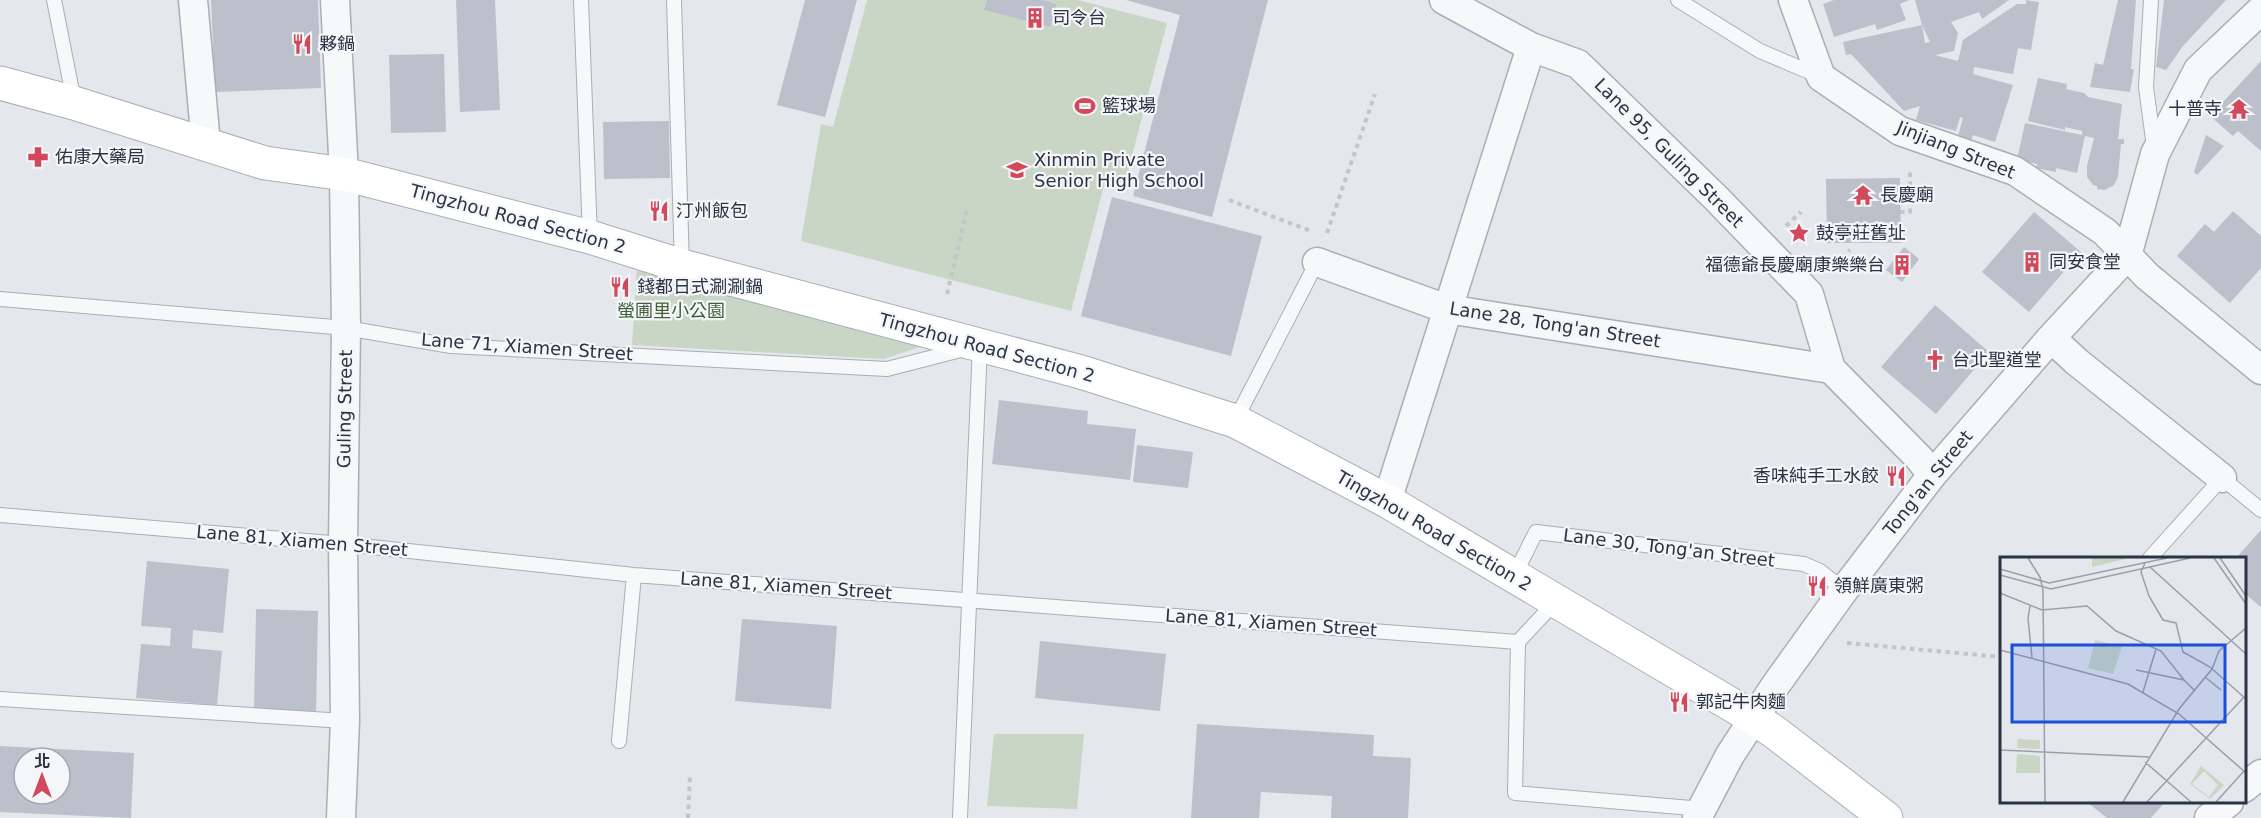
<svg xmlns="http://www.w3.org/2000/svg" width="2261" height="818" viewBox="0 0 2261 818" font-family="'DejaVu Sans','Noto Sans TC',sans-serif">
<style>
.green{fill:#c9d6c5}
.building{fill:#bbc0ca;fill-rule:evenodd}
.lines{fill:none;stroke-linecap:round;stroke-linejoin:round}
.lane-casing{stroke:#a9aeb7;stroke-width:16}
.street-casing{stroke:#a9aeb7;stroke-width:31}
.secondary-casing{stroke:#a9aeb7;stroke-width:35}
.path{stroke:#c2c5cb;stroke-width:4;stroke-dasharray:4.5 4.5;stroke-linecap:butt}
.lane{stroke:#f7f8fa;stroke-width:14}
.street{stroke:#f7f8fa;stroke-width:28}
.secondary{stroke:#fff;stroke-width:33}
.labels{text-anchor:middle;stroke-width:4.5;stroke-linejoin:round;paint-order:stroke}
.poi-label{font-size:18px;fill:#2b3445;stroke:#f4f6f9;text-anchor:start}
.street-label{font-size:18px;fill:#2b3445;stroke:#f4f6f9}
.park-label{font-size:18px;fill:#3f6138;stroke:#f4f6f9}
.inset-road{fill:none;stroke:#9a9fa9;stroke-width:1.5}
.view{fill:#1d4ed8;fill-opacity:0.15;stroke:#1d4ed8;stroke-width:3}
.inset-edge{fill:none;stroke:#2b3445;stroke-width:3}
</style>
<rect width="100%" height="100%" fill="#e4e7ec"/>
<path class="green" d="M867,0H987L985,10L1050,27L1057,4L1043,0H1078L1167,23L1124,186L1105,182L1071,311L801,241L821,124L833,127Z
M637,266L931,343L884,359L632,345Z
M994,734H1084L1077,809L987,806Z"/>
<path class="building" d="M211,0H318L321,88L215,92Z
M456,0H495L500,110L460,112Z
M805,0H857L825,117L777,105Z
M987,0H1043L1057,4L1050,27L984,10Z
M1126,0H1268L1212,217L1133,196L1180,15Z
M1834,0H1909L1900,4L1906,20L1877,30L1875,24L1834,37L1823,4Z
M1915,0H2009L1982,19L1979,12L1951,22L1958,33L1954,51L1935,55L1958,61L1963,40L2017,4H2026V0L2039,2L2031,50L2018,48L2013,74L1974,67L1973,74L2013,85L1995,142L1973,135L1971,140L1958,136L1963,118L1960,117L1956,131L1916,120L1920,106L1904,111L1851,54L1846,55L1843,42L1922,25L1925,43L1930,42L1922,25Z
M2118,0H2136L2131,69H2134L2130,92L2090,87L2095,63L2103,65Z
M2164,0H2226L2183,46L2166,70L2156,67Z
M444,54L446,132L391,133L389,55Z
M2261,61V151L2238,131L2233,136L2210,116Z
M2038,78L2067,84L2066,89L2084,93L2088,97L2122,104L2118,139H2124V144H2121L2118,177L2114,185L2105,190L2097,189V186L2093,185L2087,177V166L2094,138L2085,136L2077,173L2056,168V172L2036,168L2037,164L2017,160L2025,123L2082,135V131L2065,127V130L2028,121Z
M669,121L670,178L604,179L603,122Z
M2206,135L2224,146L2197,175L2194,172Z
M1900,178L1901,243H1827L1826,179Z
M1112,197L1262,236L1231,356L1081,316Z
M2233,211L2261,236V268L2230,303L2177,256L2205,224L2214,232Z
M2034,212L2081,252L2029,312L1982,272Z
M1904,247L1919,259L1902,282L1886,270Z
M1935,305L1989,352L1936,414L1881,367Z
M999,400L1088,411L1087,424L1136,429L1130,480L992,464Z
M1137,445L1193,452L1188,488L1133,482Z
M2261,530V607L2244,593V558H2236Z
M147,561L229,569L223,633L193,630L192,648L222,651L217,705L136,698L141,644L170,646L171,628L141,626Z
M256,609L318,611L316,713L254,711Z
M742,619L837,626L831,709L735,701Z
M1040,641L1166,654L1160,711L1035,698Z
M1197,724L1374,735L1373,756L1411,758L1408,818H1331L1332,796L1261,792L1259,818H1191Z
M0,746L134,753L131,818L0,812ZM24,758H60V794H24Z
M2087,802H2165L2151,818H2107Z"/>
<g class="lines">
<g class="lane-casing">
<path id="lane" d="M54,0L74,101
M581,0L590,237
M674,0L682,266
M1678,0L1760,51L1819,76
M2151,0L2146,87L2154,147
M0,299L346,328L451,346L887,369L980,345L960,818
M1235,421L1317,262
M0,515L343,544L634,575L1518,642L1556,601
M2150,558L2222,478L2261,510
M1514,576L1536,532L1804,564L1820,571L1844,590
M1518,642L1515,793L1703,809
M0,699L345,721
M619,741L634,575"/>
</g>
<g class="street-casing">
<path id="street" d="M193,0L206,144
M335,0L344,174L346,328L343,544L345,721L341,818
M1444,0L1531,47L1578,64L1716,198L1809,294L1831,369
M1793,0L1821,77L1900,131L2015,171L2105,232L2147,276L2261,370
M1317,262L1447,309L1831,369L1919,458L1932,475
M2051,338L2077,362L2222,478
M1387,501L1531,47
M2244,788L2261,774
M1697,818L1730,755L1775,686L1844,590L1932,475L2051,338L2127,256L2155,154L2198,70L2261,10
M2209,818L2229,802"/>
</g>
<g class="secondary-casing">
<path id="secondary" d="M0,83L74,103L265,163L344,174L590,237L682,266L1081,372L1235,421L1387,501L1754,718L1777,734L1886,818"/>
</g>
<path class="path" d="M1229,200L1311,231
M1900,212H1910V169
M1786,226L1801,212
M1327,233L1375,94
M1830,271L1850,250
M947,294L967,209
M1847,643L2002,657
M688,818L690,776"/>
<use href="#lane" class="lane"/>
<use href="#street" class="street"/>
<use href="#secondary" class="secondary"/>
</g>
<defs>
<g id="building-bare" transform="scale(1.62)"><path d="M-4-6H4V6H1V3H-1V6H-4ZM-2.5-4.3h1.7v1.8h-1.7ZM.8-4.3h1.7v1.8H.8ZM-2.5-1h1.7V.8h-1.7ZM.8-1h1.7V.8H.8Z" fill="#d1495b" stroke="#f4f6f9" stroke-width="2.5" paint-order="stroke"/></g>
<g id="restaurant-bare" transform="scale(1.62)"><path d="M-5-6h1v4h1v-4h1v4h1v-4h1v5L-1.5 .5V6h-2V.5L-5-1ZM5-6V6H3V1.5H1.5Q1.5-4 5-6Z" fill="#d1495b" stroke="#f4f6f9" stroke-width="2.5" paint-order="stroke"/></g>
<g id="stadium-bare" transform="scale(1.62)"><path d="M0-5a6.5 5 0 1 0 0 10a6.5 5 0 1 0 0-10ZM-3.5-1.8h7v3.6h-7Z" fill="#d1495b" stroke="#f4f6f9" stroke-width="2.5" paint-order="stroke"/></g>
<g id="temple-bare" transform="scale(1.62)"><path d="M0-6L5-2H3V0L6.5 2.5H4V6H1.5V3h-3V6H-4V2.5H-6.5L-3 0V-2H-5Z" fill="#d1495b" stroke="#f4f6f9" stroke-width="2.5" paint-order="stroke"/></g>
<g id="pharmacy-bare" transform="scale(1.62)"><path d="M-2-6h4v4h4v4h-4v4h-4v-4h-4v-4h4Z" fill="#d1495b" stroke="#f4f6f9" stroke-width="2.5" paint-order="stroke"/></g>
<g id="school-bare" transform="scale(1.62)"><path d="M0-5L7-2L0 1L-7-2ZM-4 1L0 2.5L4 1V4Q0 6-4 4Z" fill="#d1495b" stroke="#f4f6f9" stroke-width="2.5" paint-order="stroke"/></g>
<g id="sight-bare" transform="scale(1.62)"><path d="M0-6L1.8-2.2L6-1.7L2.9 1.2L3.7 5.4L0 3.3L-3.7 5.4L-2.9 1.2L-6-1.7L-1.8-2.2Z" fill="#d1495b" stroke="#f4f6f9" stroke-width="2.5" paint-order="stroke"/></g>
<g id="church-bare" transform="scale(1.62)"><path d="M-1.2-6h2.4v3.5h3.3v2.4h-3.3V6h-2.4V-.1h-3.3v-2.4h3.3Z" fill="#d1495b" stroke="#f4f6f9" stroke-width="2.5" paint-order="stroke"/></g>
</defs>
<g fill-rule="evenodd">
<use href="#building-bare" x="1035" y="18"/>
<use href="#restaurant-bare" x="302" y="44"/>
<use href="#stadium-bare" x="1085" y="106"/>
<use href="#temple-bare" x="2239" y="109"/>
<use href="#pharmacy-bare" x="38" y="157"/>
<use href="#school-bare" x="1017" y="170"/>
<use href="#temple-bare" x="1863" y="195"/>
<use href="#restaurant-bare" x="659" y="211"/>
<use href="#sight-bare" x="1799" y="233"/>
<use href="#building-bare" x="2032" y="262"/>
<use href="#building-bare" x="1902" y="265"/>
<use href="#restaurant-bare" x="620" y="287"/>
<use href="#church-bare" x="1935" y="360"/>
<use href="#restaurant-bare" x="1896" y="476"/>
<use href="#restaurant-bare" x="1817" y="586"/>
<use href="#restaurant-bare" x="1679" y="702"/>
</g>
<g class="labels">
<g class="poi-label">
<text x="1052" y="24">司令台</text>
<text x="319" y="50">夥鍋</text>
<text x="1102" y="112">籃球場</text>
<text x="2222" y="115" text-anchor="end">十普寺</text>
<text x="55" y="163">佑康大藥局</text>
<text x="1034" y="166">Xinmin Private<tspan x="1034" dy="21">Senior High School</tspan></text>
<text x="1880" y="201">長慶廟</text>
<text x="676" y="217">汀州飯包</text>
<text x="1816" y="239">鼓亭莊舊址</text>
<text x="2049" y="268">同安食堂</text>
<text x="1885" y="271" text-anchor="end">福德爺長慶廟康樂樂台</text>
<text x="637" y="293">錢都日式涮涮鍋</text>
<text x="1952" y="366">台北聖道堂</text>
<text x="1879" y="482" text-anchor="end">香味純手工水餃</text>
<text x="1834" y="592">領鮮廣東粥</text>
<text x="1696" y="708">郭記牛肉麵</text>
</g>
<g class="street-label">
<text transform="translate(1956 150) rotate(22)" y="6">Jinjiang Street</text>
<text transform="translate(1669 153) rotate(45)" y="6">Lane 95, Guling Street</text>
<text transform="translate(518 219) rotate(15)" y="6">Tingzhou Road Section 2</text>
<text transform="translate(1555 325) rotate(9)" y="6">Lane 28, Tong'an Street</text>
<text transform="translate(527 347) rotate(4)" y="6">Lane 71, Xiamen Street</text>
<text transform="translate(987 348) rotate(15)" y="6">Tingzhou Road Section 2</text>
<text transform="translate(345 409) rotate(-89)" y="6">Guling Street</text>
<text transform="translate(1928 483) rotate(-51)" y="6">Tong'an Street</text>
<text transform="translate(1434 531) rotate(30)" y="6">Tingzhou Road Section 2</text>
<text transform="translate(302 541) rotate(5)" y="6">Lane 81, Xiamen Street</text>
<text transform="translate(1669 548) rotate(7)" y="6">Lane 30, Tong'an Street</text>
<text transform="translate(786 586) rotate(4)" y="6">Lane 81, Xiamen Street</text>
<text transform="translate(1271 623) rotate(4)" y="6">Lane 81, Xiamen Street</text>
</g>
<g class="park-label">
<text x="671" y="317">螢圃里小公園</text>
</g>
</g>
<g transform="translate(2000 557)">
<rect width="246" height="246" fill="#e4e7ec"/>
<path d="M92,1H130L92,10ZM95,83L122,90L113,117L88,111ZM18,182L40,183V192L17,191ZM17,197L40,199V216H16ZM201,209L224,228L210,242L190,227ZM204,214L218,228L209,240L192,227Z" fill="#c9d6c5" fill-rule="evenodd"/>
<path class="inset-road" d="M28,1L40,20L43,33L45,245M214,1L246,47M220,1L246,39M145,6L141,15L149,39L163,63L176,66L183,95L210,110L246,142M150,10L246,97M0,12L49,26L167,1M0,18L51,32L190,1M0,36L42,53L87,49L116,74L161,94L184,123M30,49L28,61L32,101M0,93L128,127L179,157L246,216M136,113L184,123L194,133M205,120L221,133M143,135L156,92M0,193L149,200M145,205L191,245M123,245L179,152L212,112L219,94L246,71M147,245L244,140M216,245L244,214"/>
<path class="view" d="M12,88H225V165H12Z"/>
<rect width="246" height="246" class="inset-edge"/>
</g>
<g transform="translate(42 776)"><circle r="28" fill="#f4f6f9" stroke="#a4a8b1" stroke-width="1.5"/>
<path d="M0-4.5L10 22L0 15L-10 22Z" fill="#d1495b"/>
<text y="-9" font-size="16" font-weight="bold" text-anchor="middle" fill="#2b3445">北</text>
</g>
</svg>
